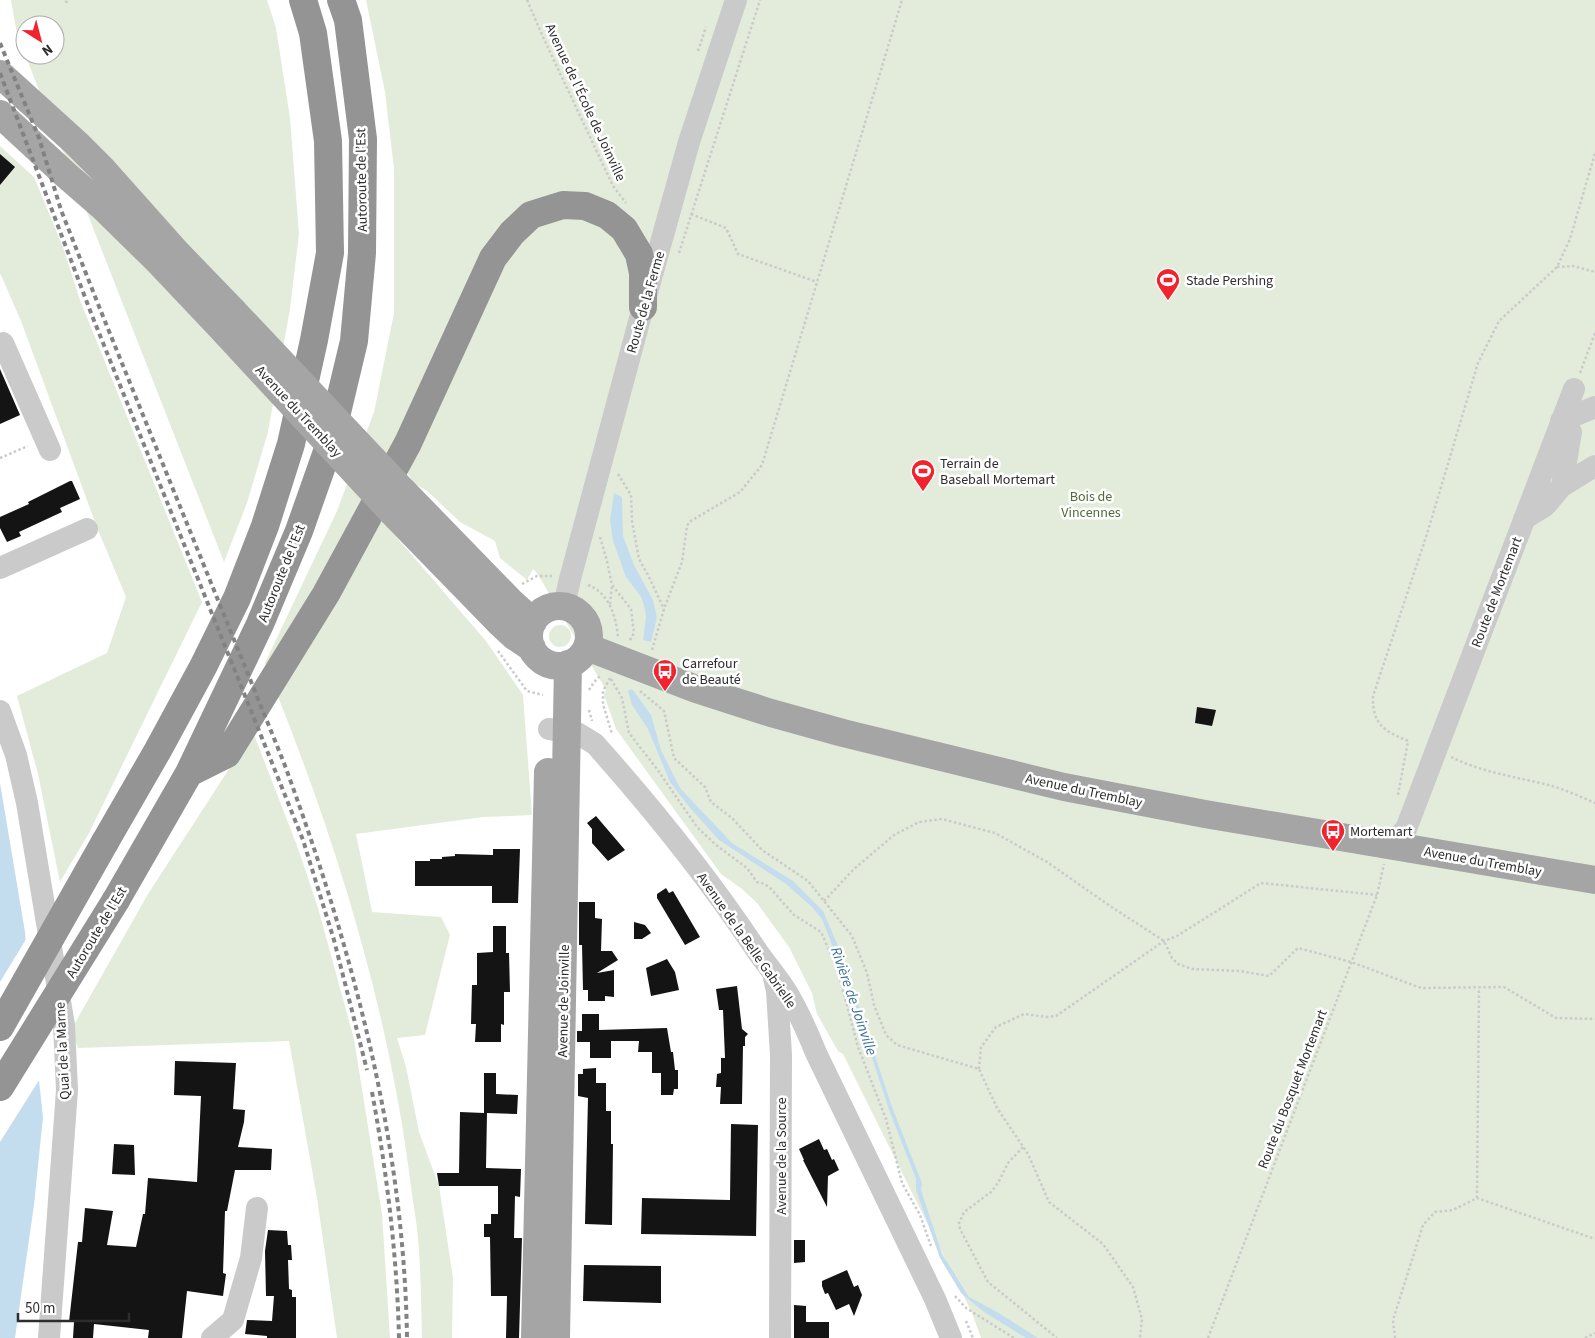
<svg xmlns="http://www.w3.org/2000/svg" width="1595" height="1338" viewBox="0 0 1595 1338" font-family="'Source Sans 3',sans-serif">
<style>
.green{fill:#e3ecda;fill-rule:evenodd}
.water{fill:#c4ddee}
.pier{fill:#fff}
.building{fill:#141414}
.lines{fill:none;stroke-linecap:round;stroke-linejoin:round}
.path{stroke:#cacaca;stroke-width:2.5;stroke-dasharray:2.5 2.5;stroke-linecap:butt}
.minor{stroke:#cacaca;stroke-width:22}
.major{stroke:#a5a5a5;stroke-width:28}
.highway{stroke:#949494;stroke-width:28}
.rail{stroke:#828282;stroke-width:4;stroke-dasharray:5 4;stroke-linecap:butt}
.major-bridge{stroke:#a5a5a5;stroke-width:28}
.highway-bridge{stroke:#949494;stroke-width:28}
.labels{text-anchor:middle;stroke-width:5;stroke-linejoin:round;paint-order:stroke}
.street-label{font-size:14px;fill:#2d2d2d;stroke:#fff}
.poi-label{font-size:14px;fill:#2d2d2d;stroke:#fff;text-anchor:start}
.park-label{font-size:14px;fill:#4f6c38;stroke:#fff}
.water-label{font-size:15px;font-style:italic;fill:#366e95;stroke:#fff}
</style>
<rect width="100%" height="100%" fill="#fff"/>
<path class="green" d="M11,0H267L276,28L290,118L299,234L290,309L268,432L247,503L224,562L17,34ZM25,25H55V55H25Z
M366,0H1595V1338H981L972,1313L843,1054L838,1051L817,1014L812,993L789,947L757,903L742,889L721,874L616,729L604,695L606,690L537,573L533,569L527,580L500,558L495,541L460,522L426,490L415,484L400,463L341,550L267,668L265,663L337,511L374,412L394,313V169L385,92Z
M0,146L34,177L63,247L80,300L202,602L89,833L60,882L38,774L17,696L107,653L126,597L98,530L21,321L0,273Z
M378,521L385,524L486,641L523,695L532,815L483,817L356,834L372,912L441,917L450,935L425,1035L397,1038L406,1067L419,1132L439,1186L453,1278L452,1338H422C421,1309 421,1280 419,1251C418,1230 414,1208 411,1187C390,1016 339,849 275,689Z
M549 636a11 11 0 1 1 22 0a11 11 0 1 1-22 0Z
M253,732L299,851L318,908L354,1039L382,1214L390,1338H337L317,1198L289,1041L78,1048L71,1030L148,894Z"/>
<path class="water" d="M614,493L622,497L623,536L634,565L653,600L657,617L651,642L643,640L646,618L645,609L641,597L626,577L613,541L610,520Z
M631,689L633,690L651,715L661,750L680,788L732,843L793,881L823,911L842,955L892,1107L922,1183L921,1190L942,1254L969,1297L999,1313L1038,1338H1026L984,1312L961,1293L940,1258L916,1190V1179L889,1110L854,1002L822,919L812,907L786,884L719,840L690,808L670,782L648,729L632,705L628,691Z
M0,783L25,932L32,1017L43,1117L34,1205L15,1338H0Z"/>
<path class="pier" d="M28,936L34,1017L41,1077L0,1142V982Z"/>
<path class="building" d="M0,154L15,167L0,185Z
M0,369L20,415L0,424Z
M70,481H72L80,499L60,508L62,512L19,532L21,536L7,542L0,528V517L29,504L28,502Z
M1197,707L1216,710L1212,726L1195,723Z
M596,816L625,850L608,861L592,843V829L587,823Z
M493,849H520L518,903H492V886H415V861H430V859H442V857L455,856V854L493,855Z
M666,888L669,893L673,891L700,937L685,945L657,898V894Z
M579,902H595V918L602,919L601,951H612L618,960L597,973L614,970V997L605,996V1001H588V990H583L582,945H579Z
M634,922L645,925L651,933L642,939H634Z
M493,926H506V953H509L510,992H504V1025L501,1024V1042H475L476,1024H471L472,985H477V953L493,952Z
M667,959L675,972L679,990L651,996L646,968Z
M737,986L742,1029L748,1034L745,1037V1046H743L742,1104H720L721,1087H716L717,1074L721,1073V1058H725L723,1010H719L716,989Z
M582,1014H599V1030L667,1028L671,1052H673L675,1070H678V1089H674L673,1095H661V1073H652V1052H638L639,1041H611V1058H590V1042H577V1031H582Z
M175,1061L236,1063L233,1109L245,1110L244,1122L238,1147L272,1149L271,1170H235L227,1211H225L223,1273L226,1274L223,1296L187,1291L182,1338H148L149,1330L94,1324L93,1338H73L74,1322H69L78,1242H82L85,1208L113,1211L107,1245L136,1247L143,1214H145L148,1178L197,1182L201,1096L174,1095Z
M596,1068V1083H606V1111H611V1144H613L612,1225L585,1224L588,1098L578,1096V1074H583V1069Z
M484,1073H496V1094L518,1095L517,1114L487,1113L486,1168L521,1169L520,1197L515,1196L514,1238H522L519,1338H506L507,1296H491L490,1237H484V1224H491V1214H498V1186H439L437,1173H459L460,1112L484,1113Z
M731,1124L758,1125L756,1236L641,1234L642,1198L730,1200Z
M819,1139L824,1150L827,1149L832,1160L834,1159L839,1170L828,1176L827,1207L803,1160H804L799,1149Z
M114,1144L134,1145L135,1175L112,1174Z
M268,1230L287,1231L288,1245H291L292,1260H288L289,1289L292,1290V1297H296V1338H267V1336L245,1334L247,1320L272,1321L274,1296H266L265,1251Z
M794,1240H805V1262L794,1263Z
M584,1265L661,1266V1303L583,1301Z
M847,1270L854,1287L858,1285L862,1295L854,1316L849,1304L836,1310L828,1293L825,1294L822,1286V1281Z
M794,1305L806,1306V1322H829V1338H794Z"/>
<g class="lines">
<path class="path" d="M527,0L543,37L613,186L626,203
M66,3L67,0
M698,51L706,27
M691,214L726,228L738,254L817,282
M679,253L760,0
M1557,267L1573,266L1595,272
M1580,373L1595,333
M0,458L28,446
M618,474L631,495L632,521L639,559L649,577L664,609
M600,537L607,561L612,585L631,609L634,633L629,642
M522,584L537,576H552
M588,585C609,593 616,616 618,637
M610,604L612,585
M652,650L664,609L682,562L687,526L689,522L740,492L762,465L902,0
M498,651L527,691L543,695
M610,678L603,691V704L612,734
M611,679L622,698L629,733L657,769L697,827L716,845L747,868L757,882L765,884L771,889L794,915L821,932L837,968L858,1047L886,1119L902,1183L920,1215L931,1246
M589,690L594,682L601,675
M640,691L664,711L674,758L705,787L711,802L732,818L762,850L808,881L852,936L867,973L874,1005L886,1035L897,1045L979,1069L997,1108L1028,1154L1049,1202L1103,1244L1133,1287L1142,1319L1140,1338
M589,710L592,721
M1451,757C1483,773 1518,777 1552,786C1566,790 1581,797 1595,803
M1398,795L1408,741C1384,731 1372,724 1373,696L1427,534L1478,363L1499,321L1557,267L1570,239L1595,153
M824,901L854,869L894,835L919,822L942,819L995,833L1047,862L1110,906L1164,941L1172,958L1178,964L1192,969L1240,971L1269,976L1298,948L1351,962L1421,988L1504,987L1556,1018L1595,1019
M979,1069L981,1047L996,1027L1024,1014L1047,1017L1056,1016L1164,941L1177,936L1261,883L1377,895
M1023,1147L1008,1163L998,1183L991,1192L964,1212L959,1223L960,1229L988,1282L1057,1338
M1477,1198L1479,988
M955,1296L966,1308L1014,1338
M966,1321L973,1338
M1208,1338L1377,895L1384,864
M1395,1338L1393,1320L1423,1225L1435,1212L1453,1210L1477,1198L1595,1239
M1585,1338L1595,1333"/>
<path class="minor" d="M0,344L3,343L50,450
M1562,486L1571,432L1561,421L1595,407
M1524,519L1545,506L1562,486L1595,466
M0,568L87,529
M564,606L570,579L643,307L689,142L736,0
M0,711L16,755L27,803L64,1025L67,1090L49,1338
M549,729L577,733L595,744C652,808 707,876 755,948C765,963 779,979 788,994C799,1013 808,1033 816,1053L935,1299L951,1338
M1389,845L1406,829L1574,389
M774,978L777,991L781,1055L780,1338
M212,1338L233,1320L251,1258L257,1208"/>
<path class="major" d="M0,74L76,143L103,170L177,253L233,311
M0,114L66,175L104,208L156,259L227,334
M403,491L510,601L533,622
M391,511L500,623L514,636L532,648
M529 636a30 30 0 1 1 60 0a30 30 0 1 1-60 0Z
M587,647L696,689L771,713L843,733L1064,787L1205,814L1595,880
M535,1338L548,772
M556,1338L568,664"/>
<path class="highway" d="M189,773L227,754L326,594L408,443L493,258L512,233L531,215L563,205L585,206L607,215L624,229L639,254L643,273V307
M105,842L158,750L203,667L237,598L265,526L291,444L314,340L330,253L328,141L313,33L303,0
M116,900L189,773L260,624L299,531L329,446L354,341L362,253L363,139L348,20L341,0"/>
<path class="rail" d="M0,43L39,138L61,210L100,309L284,763C352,948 404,1140 407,1338
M0,73L91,313L303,840L334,940L367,1070
M372,1092C387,1173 397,1256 399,1338"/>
<path class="major-bridge" d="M233,311L403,491
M227,334L391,511"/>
<path class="highway-bridge" d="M0,1027L105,842
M0,1087L116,900"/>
</g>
<defs>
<g id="stadium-pin" transform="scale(1.25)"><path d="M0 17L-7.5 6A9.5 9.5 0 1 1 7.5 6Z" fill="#f1232e" stroke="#fff"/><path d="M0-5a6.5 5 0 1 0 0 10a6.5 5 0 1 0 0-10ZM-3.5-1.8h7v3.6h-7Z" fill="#fff"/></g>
<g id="bus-pin" transform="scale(1.25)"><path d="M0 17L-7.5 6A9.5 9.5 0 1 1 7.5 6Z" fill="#f1232e" stroke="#fff"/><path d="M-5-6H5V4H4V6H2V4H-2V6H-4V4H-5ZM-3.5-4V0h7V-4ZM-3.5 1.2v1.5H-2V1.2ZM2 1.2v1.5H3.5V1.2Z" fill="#fff"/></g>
</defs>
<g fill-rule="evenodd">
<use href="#stadium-pin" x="1168" y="280"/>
<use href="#stadium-pin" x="923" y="471"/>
<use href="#bus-pin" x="665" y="671"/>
<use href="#bus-pin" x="1333" y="831"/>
</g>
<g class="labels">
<g class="street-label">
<text transform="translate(586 102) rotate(65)" y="5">Avenue de l'École de Joinville</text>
<text transform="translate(361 180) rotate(-91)" y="5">Autoroute de l’Est</text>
<text transform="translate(645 302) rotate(-74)" y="5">Route de la Ferme</text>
<text transform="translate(299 411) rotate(47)" y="5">Avenue du Tremblay</text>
<text transform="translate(281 573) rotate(-68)" y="5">Autoroute de l’Est</text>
<text transform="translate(1496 592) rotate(-69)" y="5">Route de Mortemart</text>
<text transform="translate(1084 790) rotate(12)" y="5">Avenue du Tremblay</text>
<text transform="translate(1483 861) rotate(10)" y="5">Avenue du Tremblay</text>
<text transform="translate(96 932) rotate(-59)" y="5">Autoroute de l’Est</text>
<text transform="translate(747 940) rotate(55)" y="5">Avenue de la Belle Gabrielle</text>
<text transform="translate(563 1001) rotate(-89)" y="5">Avenue de Joinville</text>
<text transform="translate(62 1051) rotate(-93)" y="5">Quai de la Marne</text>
<text transform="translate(1292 1089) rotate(-69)" y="5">Route du Bosquet Mortemart</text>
<text transform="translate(781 1156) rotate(-90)" y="5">Avenue de la Source</text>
</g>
<g class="poi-label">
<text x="1186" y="285">Stade Pershing</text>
<text x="940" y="468">Terrain de<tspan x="940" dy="16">Baseball Mortemart</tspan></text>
<text x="682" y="668">Carrefour<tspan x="682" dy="16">de Beauté</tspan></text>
<text x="1350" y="836">Mortemart</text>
</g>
<g class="park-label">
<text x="1091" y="501">Bois de<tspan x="1091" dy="16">Vincennes</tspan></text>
</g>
<g class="water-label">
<text transform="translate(854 1001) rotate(71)" y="5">Rivière de Joinville</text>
</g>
</g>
<g transform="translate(40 40) rotate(144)"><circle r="24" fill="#ffffff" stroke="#ababab"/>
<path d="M0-4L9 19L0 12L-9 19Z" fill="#f1232e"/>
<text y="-8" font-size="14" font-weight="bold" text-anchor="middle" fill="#2d2d2d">N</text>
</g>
<path d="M18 1313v8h111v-8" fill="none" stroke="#2d2d2d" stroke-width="2.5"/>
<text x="25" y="1313" font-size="15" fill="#2d2d2d" stroke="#ffffff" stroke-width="4" paint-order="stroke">50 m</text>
</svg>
